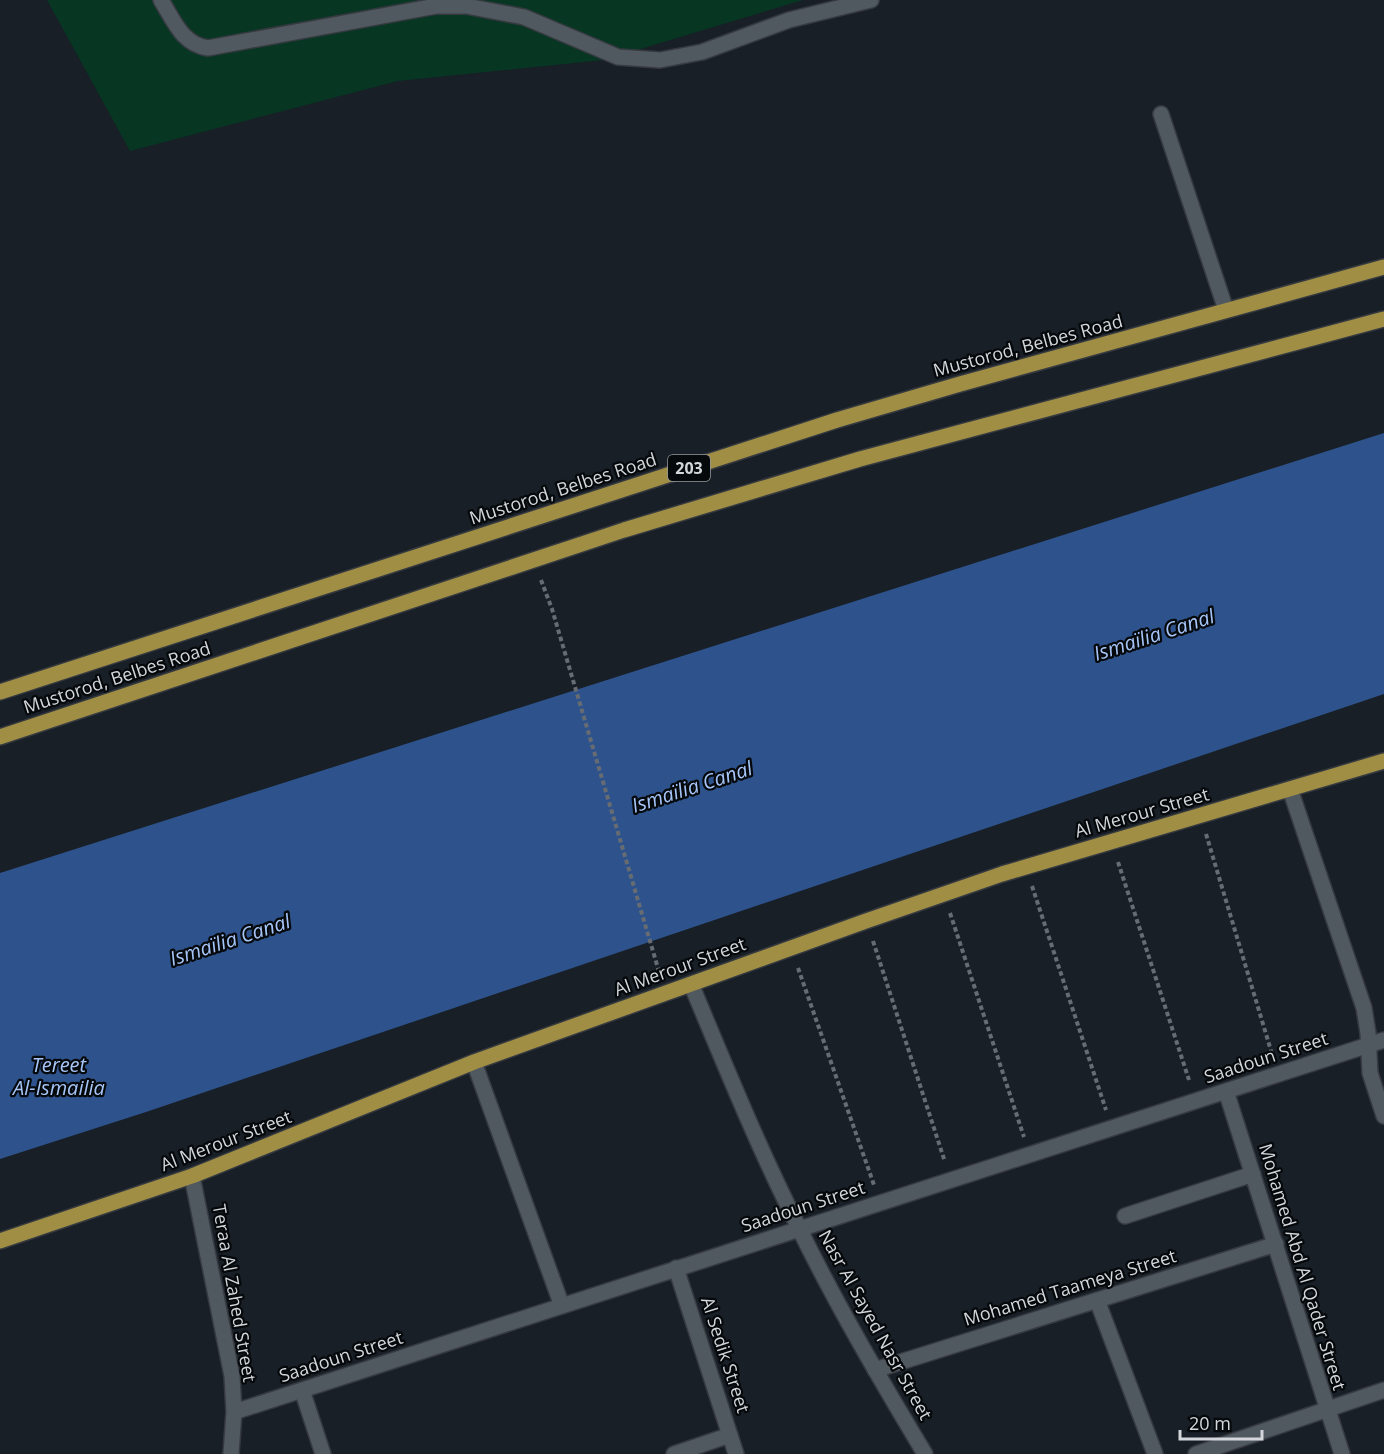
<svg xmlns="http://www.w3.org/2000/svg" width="1384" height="1454" viewBox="0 0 1384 1454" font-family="'Open Sans',sans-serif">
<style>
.green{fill:#073623}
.water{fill:#2e538c}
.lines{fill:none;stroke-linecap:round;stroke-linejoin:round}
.minor-casing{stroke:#363a40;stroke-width:18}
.major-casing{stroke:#363a40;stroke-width:18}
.path{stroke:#676c72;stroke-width:4;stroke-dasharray:4.5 3;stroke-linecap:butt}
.minor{stroke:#505860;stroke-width:15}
.major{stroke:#9f8e43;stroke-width:15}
.labels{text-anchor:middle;stroke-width:4.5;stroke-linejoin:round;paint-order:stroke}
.shield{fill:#06090b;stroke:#96999d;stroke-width:1.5}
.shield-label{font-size:16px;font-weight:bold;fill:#d3d7dc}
.street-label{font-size:18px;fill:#d3d7dc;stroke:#06090b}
.water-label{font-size:20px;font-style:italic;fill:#a6c6f9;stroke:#06090b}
</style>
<rect width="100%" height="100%" fill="#181f26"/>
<path class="green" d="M47,0H803L604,60L398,81L130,151Z"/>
<path class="water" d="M1384,433V694L146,1112L0,1159V873Z"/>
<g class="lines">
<g class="minor-casing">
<path id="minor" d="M161,0C174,21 182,44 208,48L436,6H466L524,17L618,57L660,60L702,52L789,20L871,0
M1161,114L1226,310
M1290,789L1364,1008L1368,1033L1370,1073L1384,1116
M691,984C725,1065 758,1147 798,1226C836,1304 880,1379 925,1454
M474,1062L562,1306
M1226,1091L1342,1454
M192,1176L232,1376L234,1412L231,1454
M1125,1216L1253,1174
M676,1268L736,1454
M1097,1300L1155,1454
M875,1370L1276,1244
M302,1390L323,1454
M234,1412L1384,1040
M674,1454L730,1435
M1196,1454L1384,1390"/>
</g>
<g class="major-casing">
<path id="major" d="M0,692L837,420L960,384L1384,267
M0,737L624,530L860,459L1384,319
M0,1241L192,1176L474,1062L866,921L1002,874L1384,761"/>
</g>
<path class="path" d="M541,580L552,609L660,975
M1206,834L1272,1054
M1118,862L1189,1080
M1032,886L1106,1110
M950,913L1024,1137
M873,941L945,1162
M798,968L874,1185"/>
<use href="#minor" class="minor"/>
<use href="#major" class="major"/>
</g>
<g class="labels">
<rect class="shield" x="668" y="455" width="42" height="26" rx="4.5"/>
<g class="shield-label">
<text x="689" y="474">203</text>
</g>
<g class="street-label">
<text transform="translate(1028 346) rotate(-15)" y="6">Mustorod, Belbes Road</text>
<text transform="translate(563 489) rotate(-18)" y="6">Mustorod, Belbes Road</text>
<text transform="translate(117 678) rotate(-18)" y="6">Mustorod, Belbes Road</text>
<text transform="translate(1142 813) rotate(-16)" y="6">Al Merour Street</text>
<text transform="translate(680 967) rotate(-20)" y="6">Al Merour Street</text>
<text transform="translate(1266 1058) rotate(-18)" y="6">Saadoun Street</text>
<text transform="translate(226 1141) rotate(-21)" y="6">Al Merour Street</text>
<text transform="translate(803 1207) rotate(-18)" y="6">Saadoun Street</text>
<text transform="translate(1302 1267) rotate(73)" y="6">Mohamed Abd Al Qader Street</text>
<text transform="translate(1070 1288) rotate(-17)" y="6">Mohamed Taameya Street</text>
<text transform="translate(234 1293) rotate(80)" y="6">Teraa Al Zahed Street</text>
<text transform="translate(875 1325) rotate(61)" y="6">Nasr Al Sayed Nasr Street</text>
<text transform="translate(725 1355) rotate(72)" y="6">Al Sedik Street</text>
<text transform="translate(341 1357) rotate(-18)" y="6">Saadoun Street</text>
</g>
<g class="water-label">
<text transform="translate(1154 635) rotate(-18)" y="7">Ismaïlia Canal</text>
<text transform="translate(692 787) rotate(-18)" y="7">Ismaïlia Canal</text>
<text transform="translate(230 940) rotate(-18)" y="7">Ismaïlia Canal</text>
<text x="59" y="1072">Tereet<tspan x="59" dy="23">Al-Ismailia</tspan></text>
</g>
</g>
<path d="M1180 1430v9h82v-9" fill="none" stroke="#d3d7dc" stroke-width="3"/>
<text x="1189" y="1430" font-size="18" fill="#d3d7dc" stroke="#06090b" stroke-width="4.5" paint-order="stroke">20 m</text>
</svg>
